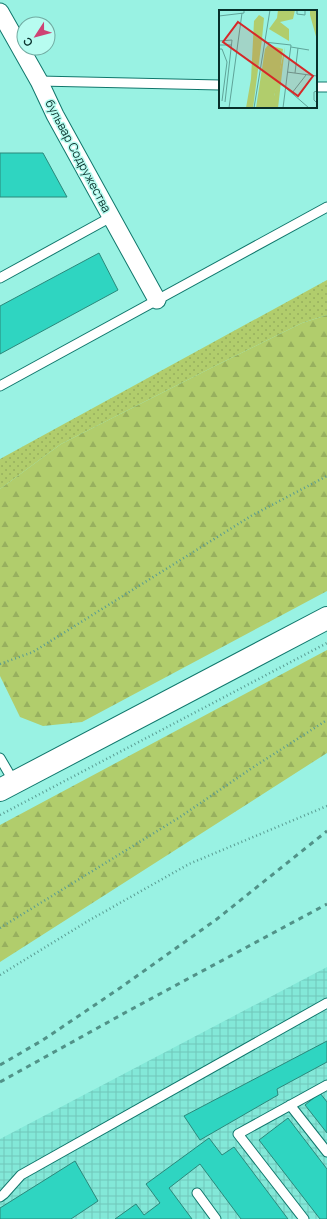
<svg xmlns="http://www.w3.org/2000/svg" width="327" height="1219" viewBox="0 0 327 1219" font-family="Manrope,sans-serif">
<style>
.industrial{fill:url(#industrial-grid)}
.grass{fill:url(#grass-dots)}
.forest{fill:url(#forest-firs)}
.building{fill:#2fd5c1;stroke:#2a887b}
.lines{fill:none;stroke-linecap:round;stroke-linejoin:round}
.service-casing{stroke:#10776c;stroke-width:11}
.minor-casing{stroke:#10776c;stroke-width:19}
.tertiary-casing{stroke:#10776c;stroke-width:24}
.path{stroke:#599c92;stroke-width:2.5;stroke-dasharray:1 3;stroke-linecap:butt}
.service{stroke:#fff;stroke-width:9}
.minor{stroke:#fff;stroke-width:17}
.tertiary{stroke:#fff;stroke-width:22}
.rail{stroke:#519288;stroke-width:3;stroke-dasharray:5 5;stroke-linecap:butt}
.labels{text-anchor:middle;stroke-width:3;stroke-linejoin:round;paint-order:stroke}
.street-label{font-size:12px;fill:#072f2a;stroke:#b7fcf0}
.inset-road{fill:none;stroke:#5fa499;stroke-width:1}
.view{fill:#d62828;fill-opacity:0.15;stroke:#d62828;stroke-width:2}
.inset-edge{fill:none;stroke:#072f2a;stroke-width:2}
</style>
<defs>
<pattern id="industrial-grid" width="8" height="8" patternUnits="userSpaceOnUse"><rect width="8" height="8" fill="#83e8d8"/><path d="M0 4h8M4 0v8" fill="none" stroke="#70c7ba"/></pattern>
<pattern id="grass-dots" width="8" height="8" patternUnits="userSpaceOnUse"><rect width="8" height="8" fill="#b1cd6c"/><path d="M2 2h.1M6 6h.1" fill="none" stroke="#97b05e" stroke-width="1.8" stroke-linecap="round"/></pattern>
<pattern id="forest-firs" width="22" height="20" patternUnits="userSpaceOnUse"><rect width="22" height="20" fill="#b1cd6c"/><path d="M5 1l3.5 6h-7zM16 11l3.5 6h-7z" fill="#97b05e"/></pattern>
</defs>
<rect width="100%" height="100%" fill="#99f2e3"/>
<path class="industrial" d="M327,967V1219H0V1139Z"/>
<path class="grass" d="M327,280V315L302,323L217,365L61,444L0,489V459Z"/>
<path class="forest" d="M327,315V591L82,722L43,726L20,717L0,676V489L61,444L217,365L302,323Z
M327,650V753L0,962V825Z"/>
<path class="building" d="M0,153H43L67,197H0Z
M99,253L118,290L0,354V306Z
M327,1041V1062L277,1089L278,1095L200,1140L184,1116Z
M320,1093L327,1102V1133L305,1105Z
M288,1118L327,1169V1219H320L259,1140Z
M209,1138L222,1155L234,1147L288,1219H241L200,1164L169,1188L192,1219H115L136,1204L144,1215L160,1203L146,1184Z
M75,1161L98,1201L71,1219H0V1208Z"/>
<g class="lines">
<g class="service-casing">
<path id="service" d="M39,81L220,85
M316,87H327
M0,278L111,217
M0,386L327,207
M0,758L14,782
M290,1105L327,1152
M197,1193L216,1219
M0,1197L4,1194L21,1175L327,1003
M304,1219L238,1134L327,1085"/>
</g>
<g class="minor-casing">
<path id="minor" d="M0,12L39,81L55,115L157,300"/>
</g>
<g class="tertiary-casing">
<path id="tertiary" d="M0,790L327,618"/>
</g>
<path class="path" d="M0,664L33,652L251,516L327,476
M0,815L327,643
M0,928L180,817L252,768L327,720
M0,975L88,921L189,864L327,806"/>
<use href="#service" class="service"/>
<use href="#minor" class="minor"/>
<use href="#tertiary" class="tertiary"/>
<path class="rail" d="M0,1065L43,1040L120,988L217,919L327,831
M0,1082L130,1010L327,904"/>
</g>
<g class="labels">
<g class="street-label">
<text transform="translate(78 156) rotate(62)" y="4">бульвар Содружества</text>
</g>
</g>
<g transform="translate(219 10)">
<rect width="98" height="98" fill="#99f2e3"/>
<path d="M91,0H98V30L91,5ZM66,37L59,98H55V86Z" fill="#b1cd6c"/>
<path d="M59,0H76L74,9L61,12L70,19V31L50,19L58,8ZM40,5L45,8L43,29L34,98H27L32,69L35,11ZM49,35L64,39L60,70L55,86L56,94L55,98H37L46,39Z" fill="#b1cd6c"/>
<path class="inset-road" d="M78,0V4L86,5V0M0,6L25,3V0M0,31L13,30L6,92M45,32L72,35L64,98M0,35H13M72,37L90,40M0,39H3L8,52L3,91M68,62L98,66M76,63L79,38M67,78L90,98M98,81L95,82V90L98,93M73,83L87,65M10,98L23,3M35,98L51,0"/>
<path class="view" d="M19,12L94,66L79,86L4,32Z"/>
<rect width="98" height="98" class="inset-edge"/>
</g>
<g transform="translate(36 36) rotate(234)"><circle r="19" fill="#b7fcf0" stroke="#71aaa1"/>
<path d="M0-3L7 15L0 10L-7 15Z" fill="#ce4274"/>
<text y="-6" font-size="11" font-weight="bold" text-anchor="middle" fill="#072f2a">С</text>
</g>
</svg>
